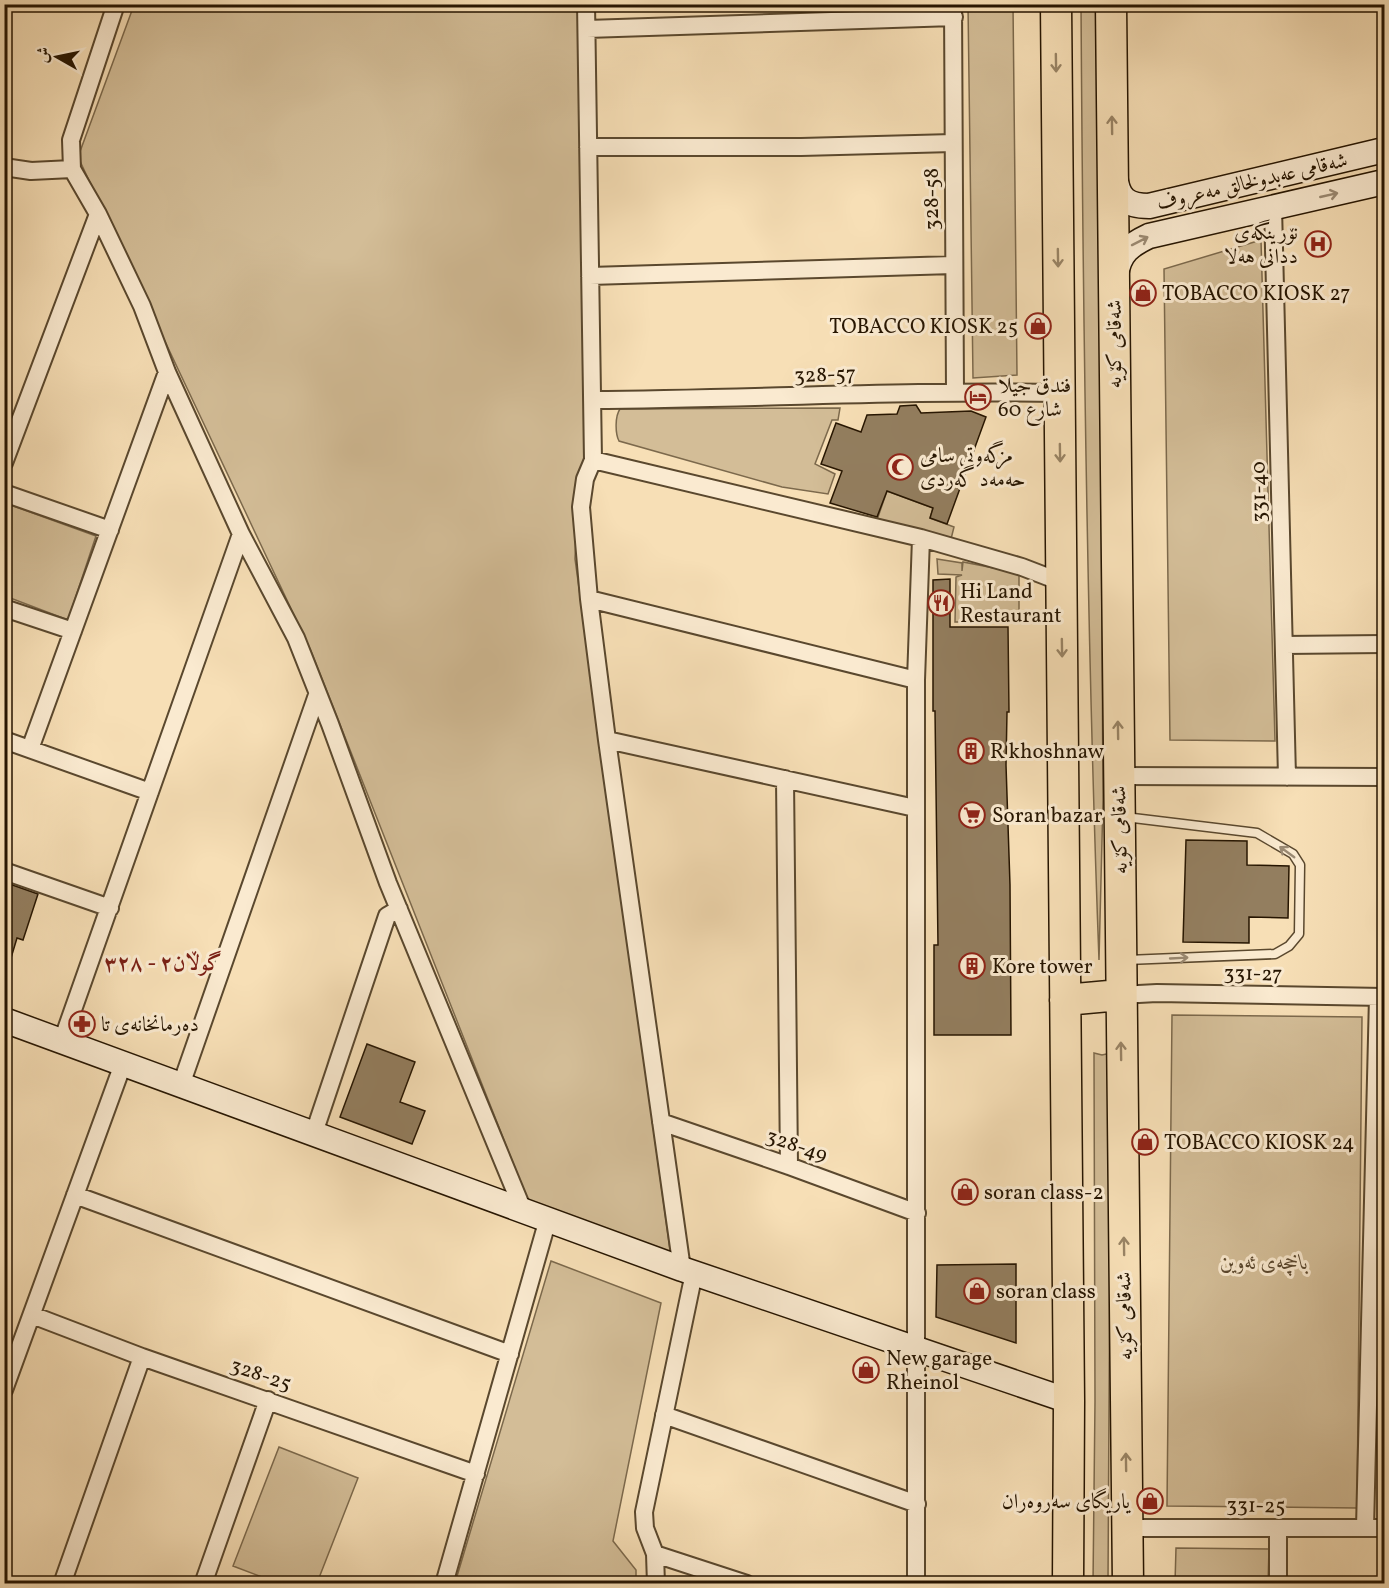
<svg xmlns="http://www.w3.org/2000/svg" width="1389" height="1588" viewBox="0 0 1389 1588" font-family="Vollkorn,Amiri,serif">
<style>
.green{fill:#d3bd97;stroke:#7c694c;stroke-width:1.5}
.building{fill:#937e5f;stroke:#261501;stroke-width:1.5}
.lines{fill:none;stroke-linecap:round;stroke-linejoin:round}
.lane-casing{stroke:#5a482e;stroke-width:11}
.street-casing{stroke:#5a482e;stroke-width:20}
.secondary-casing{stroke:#261501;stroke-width:27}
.highway-casing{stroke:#261501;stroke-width:33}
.lane{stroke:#faead0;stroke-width:8}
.street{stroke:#faead0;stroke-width:16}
.secondary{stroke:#faead0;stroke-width:24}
.highway{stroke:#f7dfb6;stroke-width:30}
.oneway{stroke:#998465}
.oneway2{stroke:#9b8a73}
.labels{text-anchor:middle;stroke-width:6;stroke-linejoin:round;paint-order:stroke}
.street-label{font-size:21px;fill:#261501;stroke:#faead0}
.poi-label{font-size:21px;fill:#261501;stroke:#faead0;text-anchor:start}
.park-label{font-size:21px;font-style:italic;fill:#5a472e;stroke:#faead0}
.neighbourhood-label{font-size:22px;font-weight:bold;fill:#7a1f14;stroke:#faead0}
</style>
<rect width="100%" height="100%" fill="#f7dfb6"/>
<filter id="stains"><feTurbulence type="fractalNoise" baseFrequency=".00333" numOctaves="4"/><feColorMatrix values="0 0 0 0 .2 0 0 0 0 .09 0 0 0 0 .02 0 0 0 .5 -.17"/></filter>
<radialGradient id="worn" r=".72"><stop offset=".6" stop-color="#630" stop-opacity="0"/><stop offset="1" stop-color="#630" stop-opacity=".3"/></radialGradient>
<path class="green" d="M134,5H581L593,466L578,481L575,559L671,1257L530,1206L311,651L78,157Z
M968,5H1013L1017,375L973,378Z
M1081,5H1098L1103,800L1099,960C1087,641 1083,323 1081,5Z
M1261,240L1275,741L1170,740L1164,269Z
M840,408L838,420H832L815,464L835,474L828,494L782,487L619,441C615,433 615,416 620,409Z
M887,491L933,508L930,518L954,527L951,539L877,520Z
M5,503L96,536L68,620L5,596Z
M937,559L962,563V571L963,562L1019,573V622H955L956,577L962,575L938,574Z
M1172,1015L1362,1017L1357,1508L1167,1506Z
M1094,1053L1102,1055L1111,1053L1108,1583L1093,1584L1095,1401Z
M551,1261L661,1303L613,1541L636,1570V1583H455Z
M279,1447L358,1478L317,1583H278L233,1566Z
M1176,1548L1269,1549L1268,1583H1175Z"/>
<path class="building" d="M916,405L921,413L971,411L986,417L947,524L930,518L933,508L887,491L877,517L830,503L842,471L821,464L836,423L861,432L867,415L897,414L900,406Z
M950,579V627H1008L1009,712H1007L1006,765L1010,885L1011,1035H934V945H938L935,711H933V580Z
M1186,840L1247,841V865L1289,866L1288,918L1249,917V943L1183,942Z
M4,882L38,894L23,940L17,938L8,968H4Z
M367,1044L415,1062L400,1102L425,1111L412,1144L340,1117Z
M1016,1264V1343L936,1317L937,1265Z"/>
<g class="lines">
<g class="lane-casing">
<path id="lane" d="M1125,817L1257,833L1293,854L1300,865L1299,934L1289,946L1275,954L1127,960"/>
</g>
<g class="street-casing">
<path id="street" d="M586,4L593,460L585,479L581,507L589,599L607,740L682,1269
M953,4L955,392
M587,29L954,17
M588,147H801L953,143
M4,167L31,171L72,169L98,214L142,306L167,372L241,534L296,638L330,724L388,883L523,1210
M72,169L71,140L116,4
M1273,207L1287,777
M590,276L953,265
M592,400C748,399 903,390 1059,393
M593,460L921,538L1022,567L1061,582
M4,463L98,214
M4,493L110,530
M589,599L916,680
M4,608L73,631
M1284,645L1384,644
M4,740L150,792
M607,740L915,808
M30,749L167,372
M1118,776L1384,777
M785,779L789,1166
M4,871L110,908
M1120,995L1157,993L1384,997
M62,1041L241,534
M181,1085L317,695
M661,1122L789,1166L917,1213
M314,1133L387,916L399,909
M75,1195L510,1354
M32,1315L142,1357L476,1474
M4,1390L123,1064
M664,1415L917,1504
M1127,1528H1384
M1365,1528L1378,997
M655,1554L747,1584
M62,1584L142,1357
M203,1584L268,1400
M444,1584L548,1219
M656,1584L655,1554L645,1528L644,1512L694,1273
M916,1584V680L921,538
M1278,1584V1528"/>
</g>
<g class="secondary-casing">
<path id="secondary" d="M1115,176C1118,198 1126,206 1149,206L1384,150
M1116,275C1119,253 1130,245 1149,236L1384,182
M4,1020L682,1269L1069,1401"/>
</g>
<g class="highway-casing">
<path id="highway" d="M1056,4L1069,1401L1068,1584
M1111,4L1128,1584
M1065,1000L1120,995"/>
</g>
<use href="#lane" class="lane"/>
<use href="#street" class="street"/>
<use href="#secondary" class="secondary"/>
<use href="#highway" class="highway"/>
</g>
<defs><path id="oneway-shaft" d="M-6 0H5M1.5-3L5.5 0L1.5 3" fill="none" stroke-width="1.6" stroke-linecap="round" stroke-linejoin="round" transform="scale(1.5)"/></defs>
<g class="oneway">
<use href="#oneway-shaft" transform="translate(1056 63) rotate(89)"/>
<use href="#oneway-shaft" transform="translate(1112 125) rotate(-91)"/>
<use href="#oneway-shaft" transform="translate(1058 258) rotate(89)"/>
<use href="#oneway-shaft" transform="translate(1060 453) rotate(89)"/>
<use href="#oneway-shaft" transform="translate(1062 648) rotate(89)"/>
<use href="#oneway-shaft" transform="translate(1118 730) rotate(-91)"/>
<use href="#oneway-shaft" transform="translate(1121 1051) rotate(-91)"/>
<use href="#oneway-shaft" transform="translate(1124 1246) rotate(-91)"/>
<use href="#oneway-shaft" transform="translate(1126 1462) rotate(-91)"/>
</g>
<g class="oneway2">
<use href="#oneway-shaft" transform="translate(1329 195) rotate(-13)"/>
<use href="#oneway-shaft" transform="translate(1140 241) rotate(-27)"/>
<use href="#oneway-shaft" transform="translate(1287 852) rotate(-144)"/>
<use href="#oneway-shaft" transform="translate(1179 958) rotate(-3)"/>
</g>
<defs>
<g id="hospital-ring" transform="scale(1.35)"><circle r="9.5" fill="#faead0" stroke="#8f2418" stroke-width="1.5"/><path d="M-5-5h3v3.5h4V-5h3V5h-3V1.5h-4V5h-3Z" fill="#8f2418"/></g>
<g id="shop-ring" transform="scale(1.35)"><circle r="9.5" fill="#faead0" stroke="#8f2418" stroke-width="1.5"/><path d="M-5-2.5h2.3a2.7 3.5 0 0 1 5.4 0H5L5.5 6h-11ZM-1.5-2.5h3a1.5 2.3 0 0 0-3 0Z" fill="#8f2418"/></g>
<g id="hotel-ring" transform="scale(1.35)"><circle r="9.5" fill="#faead0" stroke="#8f2418" stroke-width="1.5"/><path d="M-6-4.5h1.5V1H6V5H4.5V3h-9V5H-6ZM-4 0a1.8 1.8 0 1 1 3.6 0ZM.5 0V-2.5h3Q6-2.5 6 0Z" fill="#8f2418"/></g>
<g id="mosque-ring" transform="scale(1.35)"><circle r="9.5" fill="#faead0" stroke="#8f2418" stroke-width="1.5"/><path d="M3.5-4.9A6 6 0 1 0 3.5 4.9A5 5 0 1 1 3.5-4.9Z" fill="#8f2418"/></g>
<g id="restaurant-ring" transform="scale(1.35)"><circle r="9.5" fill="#faead0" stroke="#8f2418" stroke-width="1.5"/><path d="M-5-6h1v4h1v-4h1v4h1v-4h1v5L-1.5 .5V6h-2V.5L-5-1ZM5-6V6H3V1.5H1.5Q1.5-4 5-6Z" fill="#8f2418"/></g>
<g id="building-ring" transform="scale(1.35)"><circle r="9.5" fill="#faead0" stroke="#8f2418" stroke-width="1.5"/><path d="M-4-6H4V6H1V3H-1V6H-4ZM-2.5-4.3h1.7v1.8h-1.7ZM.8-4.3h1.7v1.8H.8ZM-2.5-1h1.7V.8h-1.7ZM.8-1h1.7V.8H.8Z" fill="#8f2418"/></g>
<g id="supermarket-ring" transform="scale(1.35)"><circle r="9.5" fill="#faead0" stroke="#8f2418" stroke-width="1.5"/><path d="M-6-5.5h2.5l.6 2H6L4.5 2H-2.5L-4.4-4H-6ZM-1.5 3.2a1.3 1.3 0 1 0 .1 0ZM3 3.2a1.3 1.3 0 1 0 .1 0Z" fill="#8f2418"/></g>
<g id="pharmacy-ring" transform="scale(1.35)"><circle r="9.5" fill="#faead0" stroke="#8f2418" stroke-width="1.5"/><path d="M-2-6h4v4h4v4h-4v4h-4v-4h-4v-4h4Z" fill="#8f2418"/></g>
</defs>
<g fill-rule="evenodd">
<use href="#hospital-ring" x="1318" y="244"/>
<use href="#shop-ring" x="1143" y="293"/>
<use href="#shop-ring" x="1038" y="326"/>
<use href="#hotel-ring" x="978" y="397"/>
<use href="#mosque-ring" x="900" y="467"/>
<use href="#restaurant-ring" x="941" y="603"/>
<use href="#building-ring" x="971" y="751"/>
<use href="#supermarket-ring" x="972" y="815"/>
<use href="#building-ring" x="972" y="966"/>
<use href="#pharmacy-ring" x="82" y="1024"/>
<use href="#shop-ring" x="1145" y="1142"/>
<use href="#shop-ring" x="965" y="1192"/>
<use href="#shop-ring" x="977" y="1291"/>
<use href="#shop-ring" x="866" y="1370"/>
<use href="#shop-ring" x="1150" y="1501"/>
</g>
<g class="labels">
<g class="street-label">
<text transform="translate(1252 181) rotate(-13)" y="7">شەقامی عەبدولخالق مەعروف</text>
<text transform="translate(931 199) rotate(-90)" y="7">328-58</text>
<text transform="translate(1114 344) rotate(-90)" y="7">شەقامی کۆیە</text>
<text transform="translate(825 374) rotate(-2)" y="7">328-57</text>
<text transform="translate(1258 492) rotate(-91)" y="7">331-40</text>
<text transform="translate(1119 830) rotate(-91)" y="7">شەقامی کۆیە</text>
<text transform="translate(1253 973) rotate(1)" y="7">331-27</text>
<text transform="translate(797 1145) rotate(19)" y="7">328-49</text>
<text transform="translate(1124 1316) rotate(-91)" y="7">شەقامی کۆیە</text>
<text transform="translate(261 1374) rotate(19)" y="7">328-25</text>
<text transform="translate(1256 1505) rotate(1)" y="7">331-25</text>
</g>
<g class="poi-label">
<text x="1298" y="239" text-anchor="end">نۆرینگەی<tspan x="1298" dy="24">ددانی هەلا</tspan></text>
<text x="1162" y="300">TOBACCO KIOSK 27</text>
<text x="1018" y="333" text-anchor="end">TOBACCO KIOSK 25</text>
<text x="998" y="392">فندق جيلا<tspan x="998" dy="24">شارع 60</tspan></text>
<text x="920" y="462">مزگەوتی سامی<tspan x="920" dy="24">حەمەد گەردی</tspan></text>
<text x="960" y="598">Hi Land<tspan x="960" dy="24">Restaurant</tspan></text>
<text x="990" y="758">R khoshnaw</text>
<text x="992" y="822">Soran bazar</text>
<text x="992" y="973">Kore tower</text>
<text x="101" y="1031">دەرمانخانەی تا</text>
<text x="1164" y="1149">TOBACCO KIOSK 24</text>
<text x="984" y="1199">soran class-2</text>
<text x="996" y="1298">soran class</text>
<text x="886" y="1365">New garage<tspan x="886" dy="24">Rheinol</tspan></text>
<text x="1130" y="1508" text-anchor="end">یاریگای سەروەران</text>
</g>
<g class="park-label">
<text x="1264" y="1269">باخچەی ئەوین</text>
</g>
<g class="neighbourhood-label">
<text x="163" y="970">گوڵان٢ - ٣٢٨</text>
</g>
</g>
<rect width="1389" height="1588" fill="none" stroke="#f7dfb6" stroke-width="24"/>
<rect x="6" y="6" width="1377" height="1576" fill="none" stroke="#261501" stroke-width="3"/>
<rect x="12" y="12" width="1365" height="1564" fill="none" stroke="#261501" stroke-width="1.5"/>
<g transform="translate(57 57) rotate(279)" stroke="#faead0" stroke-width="4.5" paint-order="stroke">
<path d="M0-4.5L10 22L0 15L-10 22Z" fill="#261501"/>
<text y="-9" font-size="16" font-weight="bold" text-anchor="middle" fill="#261501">ش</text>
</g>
<rect width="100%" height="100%" filter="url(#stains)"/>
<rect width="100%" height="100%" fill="url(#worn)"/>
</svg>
